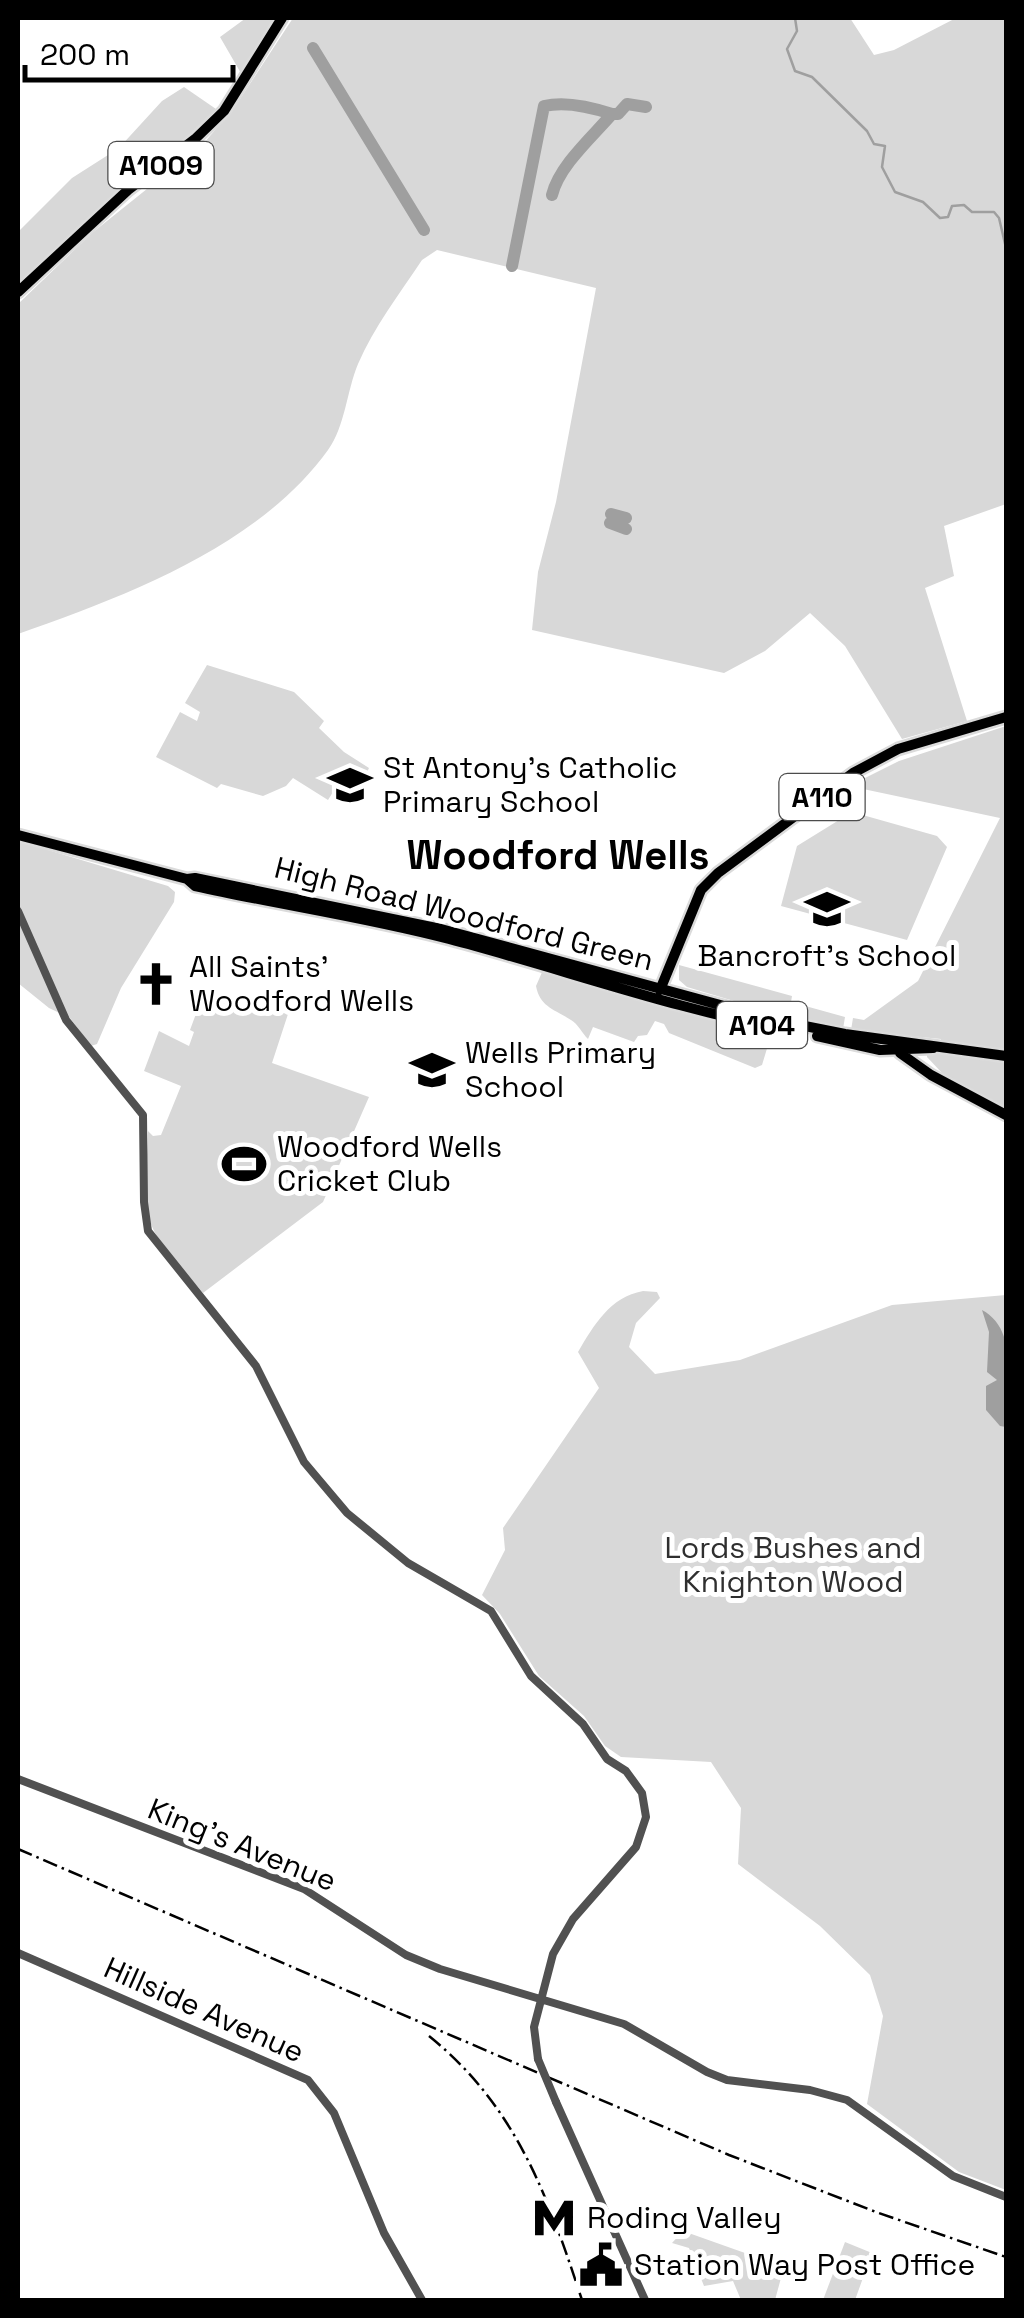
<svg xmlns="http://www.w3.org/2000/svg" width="1024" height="2318" viewBox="0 0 1024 2318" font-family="'Space Grotesk',sans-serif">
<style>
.green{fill:#d8d8d8}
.water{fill:#9f9f9f}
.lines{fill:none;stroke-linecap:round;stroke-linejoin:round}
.stream{stroke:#9f9f9f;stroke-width:2.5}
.river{stroke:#9f9f9f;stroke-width:12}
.major-casing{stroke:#dbdbdb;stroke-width:15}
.minor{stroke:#515151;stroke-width:8}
.major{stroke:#000;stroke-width:10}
.rail{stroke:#000;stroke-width:2.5;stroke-dasharray:15 5 2.5 5;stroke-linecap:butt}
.minor-bridge{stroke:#515151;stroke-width:8}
.labels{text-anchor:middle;stroke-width:10;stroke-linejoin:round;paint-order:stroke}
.shield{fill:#fff;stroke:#4c4c4c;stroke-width:2.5}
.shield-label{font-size:28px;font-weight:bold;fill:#000}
.poi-label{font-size:30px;fill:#000;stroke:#fff;text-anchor:start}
.street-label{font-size:30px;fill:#000;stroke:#fff}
.park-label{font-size:30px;fill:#2f2f2f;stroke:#fff}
.district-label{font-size:40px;font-weight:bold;fill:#000;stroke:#fff}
</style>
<rect width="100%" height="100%" fill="#fff"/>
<path class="green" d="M246,18H278L242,75L220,37Z
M293,18H850L874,55L894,50L956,18H1006V504L944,526L954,576L925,588L967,721L902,739L845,646L810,613L765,651L724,673L532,630L538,572L556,502L596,288L437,250L422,260C400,293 374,327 358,364C347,390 345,427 328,450C259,546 126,596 18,634V304L92,233L203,144L234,108Z
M184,87L216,109L217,113L18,288V232L72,178L119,148L162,101Z
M207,665L294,692L324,721L319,728L344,752L369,768L363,781L346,771L328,800L293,778L286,786L263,796L221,784L217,788L156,757L180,712L197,721L200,712L185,703Z
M1006,726V1111L942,1073L927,1057V1054L941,1051V1039L851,1030L853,1018L864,1020L918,981L1000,818L849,786L899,761Z
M852,812L937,836L947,847L907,940L781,906L797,846Z
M18,841L168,886L175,892L174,902L121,988L97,1044L91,1046L70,1018L49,1008L18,983Z
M679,965L792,996L791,1002L845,1017L843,1029L791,1018L687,987L679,980Z
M543,970L772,1032L762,1065L755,1068L669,1033L664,1024L655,1021L647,1035L638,1036L634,1042L593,1027L588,1039C582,1033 578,1024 571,1020C554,1009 540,1007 536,986Z
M203,995L288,1014L272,1063L369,1097L323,1202L203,1293C186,1272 161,1250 151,1224C141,1198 148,1159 148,1131L153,1136L161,1135L181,1086L144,1071L159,1031L189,1046L194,1032L190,1030Z
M643,1291L657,1292L660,1298L636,1323L629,1347L655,1374L740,1360L892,1305L1006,1295V2190L959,2172L867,2104L883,2016L870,1975L820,1926L738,1864L741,1808L711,1762L621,1757L605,1746L584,1716L539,1676L500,1614L482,1595L505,1550L503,1528L599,1388L578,1352C594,1325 610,1297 643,1291Z
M683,2231L784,2267L775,2300H741L733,2281L704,2286L689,2248L672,2243Z
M845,2242L872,2253L855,2300H823Z"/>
<path class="water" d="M982,1310C1020,1330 1007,1390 1006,1427L1000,1426L986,1410V1386L997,1380L987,1372L989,1332Z"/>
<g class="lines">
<path class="stream" d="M795,18L797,31L787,49L795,71L812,77L867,131L874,144L885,146L882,167L895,192L923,202L940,218L948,217L952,206L964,205L972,212H994L999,218L1006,248"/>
<path class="river" d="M313,48L424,230
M552,195C559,166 592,137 612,114H618L627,104L646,107
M512,266L544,106C565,101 591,107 612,114
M611,514L626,518
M610,523L626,529"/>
<g class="major-casing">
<path id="major" d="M18,292L128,190L195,139L224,111L282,18
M18,835L187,879L195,878L441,929L775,1020L845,1034L1006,1056
M187,879L195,886C280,905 365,917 449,939C564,969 678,1011 796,1031
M660,990L701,890L718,873L853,773L898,749L1006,717
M817,1036L880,1050L933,1048
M900,1053L931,1075L1006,1115"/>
</g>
<path class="minor" d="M18,911L66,1020L143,1115L144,1202L148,1231L256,1366L304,1462L347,1513L408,1563L491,1611L531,1676L583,1724L607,1759L626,1771L642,1793L646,1817L636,1847L573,1919L553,1954L534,2027L538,2059
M18,1779L304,1889L406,1955L440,1969L624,2024L707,2072L727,2080L810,2090L847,2100L953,2176L1006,2197
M18,1953L308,2080L334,2113L384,2233L422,2300
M556,2102L645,2300"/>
<use href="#major" class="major"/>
<path class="rail" d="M18,1849L729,2155L876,2212L1006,2257
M429,2036C517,2107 548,2197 582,2300"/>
<path class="minor-bridge" d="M538,2059L556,2102"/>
</g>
<defs>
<g id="school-bare" transform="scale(3.45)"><path d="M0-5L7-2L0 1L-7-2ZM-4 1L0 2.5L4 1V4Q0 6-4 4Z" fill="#000" stroke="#fff" stroke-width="2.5" paint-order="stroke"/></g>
<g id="church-bare" transform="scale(3.45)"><path d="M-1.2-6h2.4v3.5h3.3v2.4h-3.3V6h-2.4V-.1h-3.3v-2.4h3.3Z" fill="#000" stroke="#fff" stroke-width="2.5" paint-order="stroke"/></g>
<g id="stadium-bare" transform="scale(3.45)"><path d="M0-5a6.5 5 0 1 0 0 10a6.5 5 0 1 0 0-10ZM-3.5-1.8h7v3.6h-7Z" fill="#000" stroke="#fff" stroke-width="2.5" paint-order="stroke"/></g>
<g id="metro-bare" transform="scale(3.45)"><path d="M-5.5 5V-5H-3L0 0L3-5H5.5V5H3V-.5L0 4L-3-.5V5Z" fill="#000" stroke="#fff" stroke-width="2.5" paint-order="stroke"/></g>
<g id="civic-bare" transform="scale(3.45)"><path d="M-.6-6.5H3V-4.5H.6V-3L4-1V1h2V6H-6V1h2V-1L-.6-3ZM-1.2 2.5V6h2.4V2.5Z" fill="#000" stroke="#fff" stroke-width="2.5" paint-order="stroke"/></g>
</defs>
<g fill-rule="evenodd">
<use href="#school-bare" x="350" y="785"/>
<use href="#school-bare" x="827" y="909"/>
<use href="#church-bare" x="156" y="984"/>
<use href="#school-bare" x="432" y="1070"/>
<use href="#stadium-bare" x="244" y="1164"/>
<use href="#metro-bare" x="554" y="2218"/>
<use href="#civic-bare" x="601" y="2265"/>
</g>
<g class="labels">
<g class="shield">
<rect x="108.5" y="142" width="105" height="46" rx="8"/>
<rect x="779.5" y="774" width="85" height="46" rx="8"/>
<rect x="717" y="1002" width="90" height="46" rx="8"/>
</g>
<g class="shield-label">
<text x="161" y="175">A1009</text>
<text x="822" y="807">A110</text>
<text x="762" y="1035">A104</text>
</g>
<g class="poi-label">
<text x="383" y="778">St Antony's Catholic<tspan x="383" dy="34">Primary School</tspan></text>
<text x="827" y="966" text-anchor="middle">Bancroft's School</text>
<text x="189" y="977">All Saints'<tspan x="189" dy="34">Woodford Wells</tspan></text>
<text x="465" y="1063">Wells Primary<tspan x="465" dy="34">School</tspan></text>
<text x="277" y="1157">Woodford Wells<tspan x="277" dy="34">Cricket Club</tspan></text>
<text x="587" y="2228">Roding Valley</text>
<text x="634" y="2275">Station Way Post Office</text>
</g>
<g class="street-label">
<text transform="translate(464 914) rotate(14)" y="10">High Road Woodford Green</text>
<text transform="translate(242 1845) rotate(22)" y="10">King's Avenue</text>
<text transform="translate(204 2010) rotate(24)" y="10">Hillside Avenue</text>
</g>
<g class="park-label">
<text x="793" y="1558">Lords Bushes and<tspan x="793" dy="34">Knighton Wood</tspan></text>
</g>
<g class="district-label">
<text x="558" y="869">Woodford Wells</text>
</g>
</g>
<rect width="1024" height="2318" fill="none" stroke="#000000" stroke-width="40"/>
<path d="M25 65v15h208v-15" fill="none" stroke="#000000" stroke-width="5"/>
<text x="40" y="65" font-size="30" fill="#000000" stroke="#ffffff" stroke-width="8" paint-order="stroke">200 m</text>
</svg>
